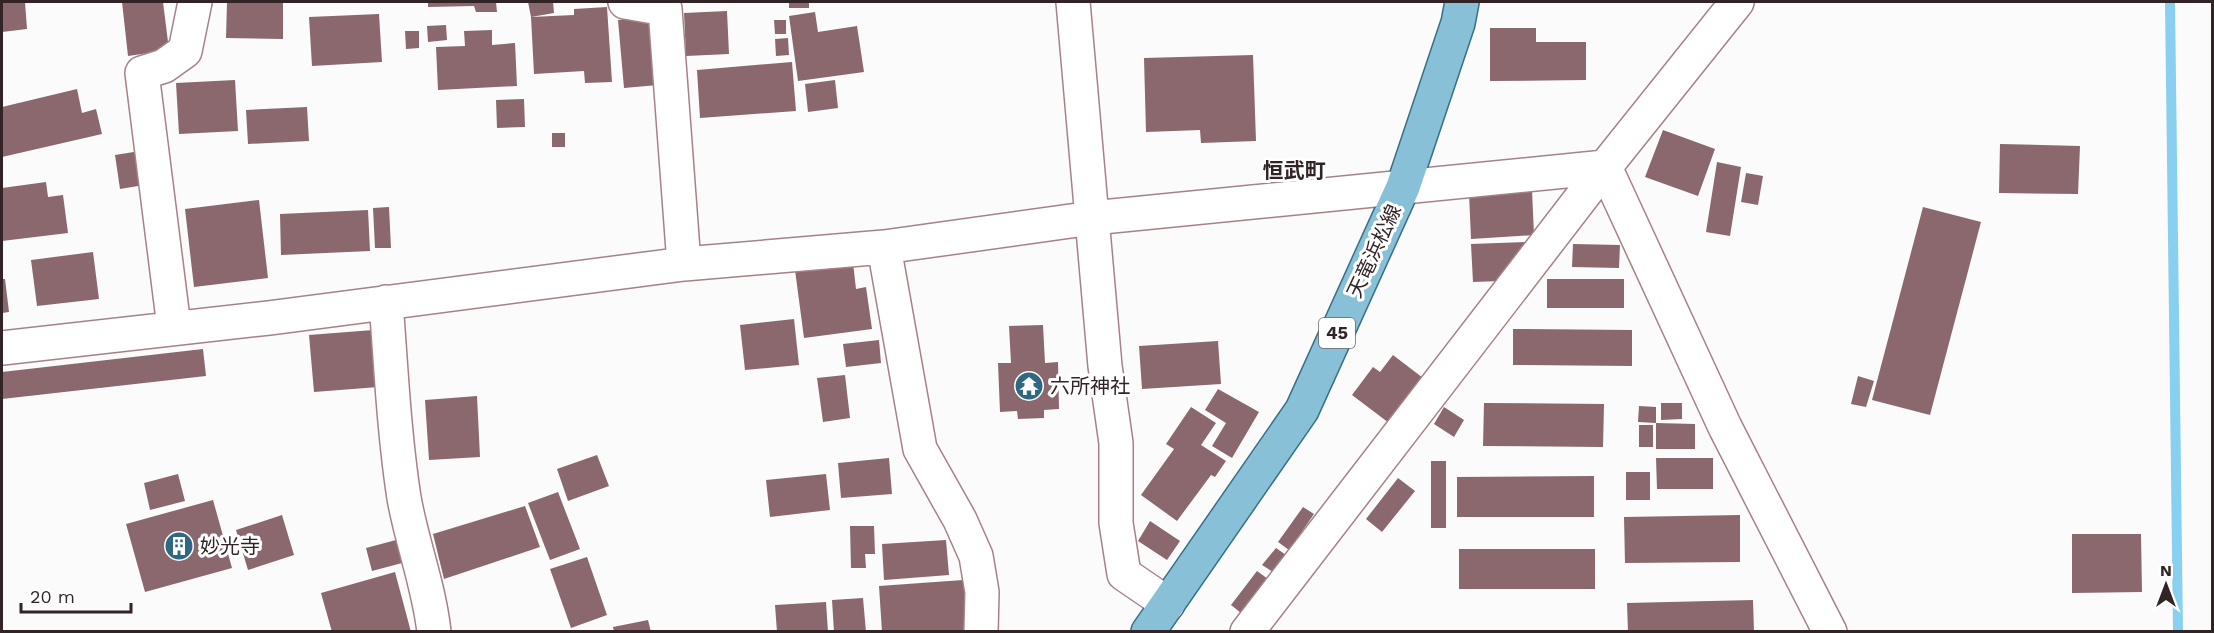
<svg xmlns="http://www.w3.org/2000/svg" width="2214" height="633" viewBox="0 0 2214 633" font-family="'Work Sans','Noto Sans JP',sans-serif">
<style>
.lines{fill:none;stroke-linecap:round;stroke-linejoin:round}
.stream{stroke:#89cfef;stroke-width:10}
.building{fill:#8a686d}
.street-casing{stroke:#a68287;stroke-width:36}
.primary-casing{stroke:#376f88;stroke-width:36}
.street{stroke:#fff;stroke-width:33}
.primary{stroke:#88c1d7;stroke-width:33}
.labels{text-anchor:middle;stroke-width:6;stroke-linejoin:round;paint-order:stroke}
.shield{fill:#fff;stroke:#706667;stroke-width:1.5}
.shield-label{font-size:18px;font-weight:bold;fill:#322426}
.street-label{font-size:20px;fill:#322426;stroke:#fff}
.poi-label{font-size:20px;fill:#322426;stroke:#fff;text-anchor:start}
.neighbourhood-label{font-size:21px;font-weight:bold;fill:#322426;stroke:#fff}
</style>
<rect width="100%" height="100%" fill="#fbfbfb"/>
<g class="lines">
<path class="stream" d="M2170,2L2178,632"/>
</g>
<path class="building" d="M2,2H25L27,29L2,32Z
M122,2H163L169,50L128,56Z
M227,2H283V39L226,38Z
M428,2H496L497,12H476L474,6L428,7Z
M528,2H553L554,13L531,17Z
M789,2H809V8H789Z
M607,7L612,82L585,83L584,71L534,74L531,17L574,15V9Z
M727,11L729,54L686,56L684,13Z
M815,12L818,32L857,26L864,72L798,81L789,16Z
M379,14L382,62L312,66L309,17Z
M651,17L658,85L624,88L618,20Z
M774,20H786V34H775Z
M446,25L447,40L428,42L427,26Z
M1490,28H1536V42H1586V80L1490,81Z
M492,30V45L515,43L517,86L438,90L436,47L465,46L464,31Z
M405,31H419V48L406,49Z
M788,38L789,55L776,56L775,39Z
M1253,55L1256,141L1201,143L1200,130L1146,132L1144,58Z
M792,62L796,111L700,118L697,70Z
M235,80L238,131L179,134L176,83Z
M835,80L838,108L808,112L805,84Z
M77,89L82,113L96,109L102,134L2,157V107Z
M524,99L525,127L497,128L496,100Z
M307,107L309,141L248,144L246,110Z
M1663,130L1715,149L1698,196L1645,177Z
M552,133H565V147H552Z
M2000,144L2080,146L2078,194L1999,193Z
M140,151L144,185L120,189L115,155Z
M1717,162L1741,167L1730,236L1706,232Z
M1746,173L1763,176L1758,205L1741,202Z
M46,182L48,197L63,195L68,233L2,241V188Z
M1532,190L1534,235L1471,239L1469,193Z
M259,200L268,278L194,287L185,209Z
M389,207L391,248H375L373,208Z
M1923,207L1981,222L1930,415L1872,400Z
M368,210L370,251L281,255L280,214Z
M1527,242L1501,281L1473,282L1471,244Z
M1573,244L1620,245L1619,268L1572,267Z
M93,252L99,299L37,306L31,260Z
M853,263L856,289L866,287L872,329L804,338L795,270Z
M2,279H5L9,312L2,313Z
M1547,279H1624V308H1547Z
M794,319L799,365L745,370L740,325Z
M1043,325L1045,363L1058,362L1059,409L1044,410V418L1018,419L1017,411L1000,412L998,363H1011L1009,326Z
M1513,329L1632,330V366L1513,365Z
M373,330L378,387L314,392L309,335Z
M879,340L881,363L846,367L843,344Z
M1218,341L1221,384L1142,389L1139,346Z
M203,349L206,376L2,399V372Z
M1393,355L1423,378L1389,423L1352,395L1373,367L1380,372Z
M845,375L850,418L823,422L817,378Z
M1858,376L1874,381L1866,407L1851,404Z
M1218,389L1259,412L1232,458L1212,446L1226,423L1205,410Z
M477,396L480,457L429,460L425,400Z
M1484,403L1604,404L1603,447L1483,446Z
M1661,403H1682V419L1661,420Z
M1639,406L1656,407V423L1638,422Z
M1191,407L1216,423L1201,445L1226,461L1215,477L1211,475L1177,521L1141,495L1174,449L1166,444Z
M1444,407L1464,420L1454,437L1434,424Z
M1656,423L1695,424V449H1656Z
M1639,425H1653V447H1639Z
M597,455L609,486L568,501L557,469Z
M889,458L892,494L841,498L838,463Z
M1656,458H1713V489H1657Z
M1431,461H1446V528H1431Z
M1626,472H1650V500H1626Z
M178,474L185,501L150,510L144,483Z
M826,474L830,510L770,517L766,480Z
M1594,476V517H1457V477Z
M1398,478L1415,491L1382,532L1366,519Z
M558,492L580,549L550,560L528,503Z
M213,500L232,568L145,592L126,524Z
M525,506L540,547L444,579L433,534Z
M1303,507L1314,514L1289,550L1278,542Z
M282,515L294,555L248,570L236,530Z
M1740,515V562L1625,563L1624,517Z
M1150,521L1180,541L1167,560L1138,541Z
M850,526H874L875,554H865L866,568H851Z
M2072,534H2141L2142,592L2072,593Z
M396,540L402,563L372,571L366,548Z
M946,540L949,575L884,580L882,544Z
M1276,548L1286,555L1273,572L1262,565Z
M1459,549H1595V589H1459Z
M587,557L607,615L571,628L550,569Z
M1257,571L1268,579L1241,613L1231,605Z
M395,572L411,632H332L321,593Z
M963,580L968,631L882,632L879,586Z
M863,598L866,632H834L832,600Z
M1753,600L1754,632H1628L1627,603Z
M826,602L828,632H777L775,605Z
M648,620L651,632H614L613,627Z"/>
<g class="lines">
<g class="street-casing">
<path id="street" d="M625,2L665,9L684,264
M1073,2L1105,366L1116,443V523L1124,574L1168,604
M884,247L920,449L960,520L976,556L982,592L981,632
M386,302C391,367 394,433 404,498C412,543 429,586 434,632
M174,327L142,73L164,66L185,51L195,2
M2,348L269,318L684,264L884,247L1092,218L1605,167L1725,427L1830,632
M1247,632L1605,167L1737,2"/>
</g>
<g class="primary-casing">
<path id="primary" d="M1148,632L1302,410L1403,187L1458,23L1462,2"/>
</g>
<use href="#street" class="street"/>
<use href="#primary" class="primary"/>
</g>
<defs>
<g id="temple-disc" transform="scale(1.5)"><circle r="9.5" fill="#2e6881" stroke="#fff"/><path d="M0-6L5-2H3V0L6.5 2.5H4V6H1.5V3h-3V6H-4V2.5H-6.5L-3 0V-2H-5Z" fill="#fff"/></g>
<g id="building-disc" transform="scale(1.5)"><circle r="9.5" fill="#2e6881" stroke="#fff"/><path d="M-4-6H4V6H1V3H-1V6H-4ZM-2.5-4.3h1.7v1.8h-1.7ZM.8-4.3h1.7v1.8H.8ZM-2.5-1h1.7V.8h-1.7ZM.8-1h1.7V.8H.8Z" fill="#fff"/></g>
</defs>
<g fill-rule="evenodd">
<use href="#temple-disc" x="1029" y="386"/>
<use href="#building-disc" x="179" y="546"/>
</g>
<g class="labels">
<rect class="shield" x="1319" y="318" width="36" height="30" rx="4.5"/>
<g class="shield-label">
<text x="1337" y="339">45</text>
</g>
<g class="street-label">
<text transform="translate(1374 251) rotate(-65)" y="7">天竜浜松線</text>
</g>
<g class="poi-label">
<text x="1050" y="393">六所神社</text>
<text x="200" y="553">妙光寺</text>
</g>
<g class="neighbourhood-label">
<text x="1294" y="178">恒武町</text>
</g>
</g>
<rect width="2214" height="633" fill="none" stroke="#322426" stroke-width="6"/>
<g transform="translate(2166 585)" stroke="#ffffff" stroke-width="4.5" paint-order="stroke">
<path d="M0-4.5L10 22L0 15L-10 22Z" fill="#322426"/>
<text y="-9" font-size="16" font-weight="bold" text-anchor="middle" fill="#322426">N</text>
</g>
<path d="M21 603v9h110v-9" fill="none" stroke="#322426" stroke-width="3"/>
<text x="30" y="603" font-size="18" fill="#322426" stroke="#ffffff" stroke-width="4.5" paint-order="stroke">20 m</text>
</svg>
